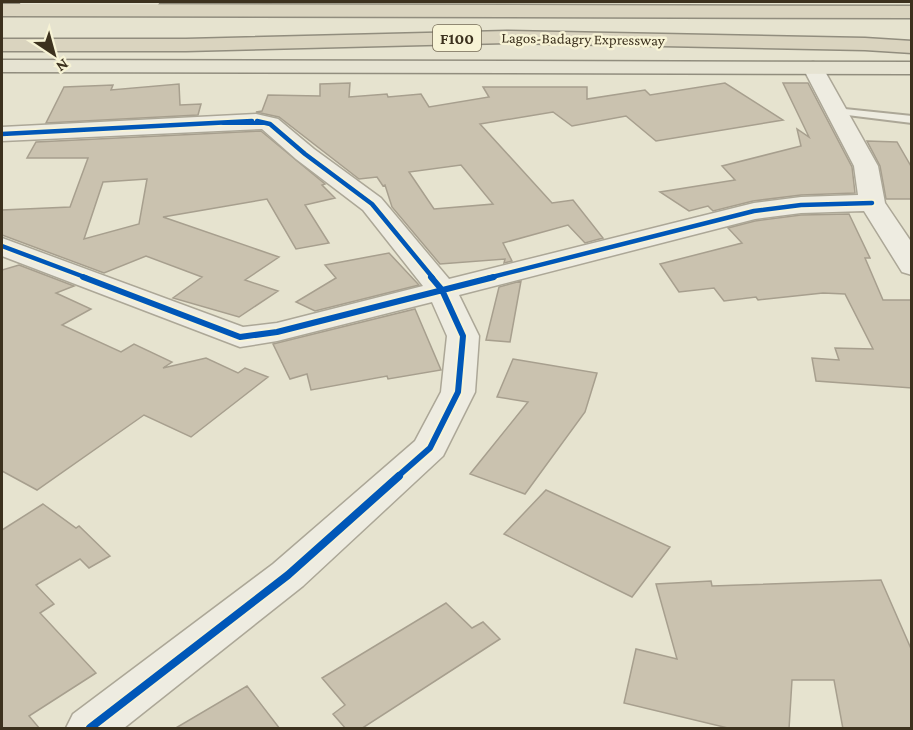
<svg xmlns="http://www.w3.org/2000/svg" width="913" height="730" viewBox="0 0 913 730" font-family="'Crimson Pro',serif">
<style>
.building{fill:#cac2af;stroke:#a79f8e;stroke-width:1.5;fill-rule:evenodd}
.lines{fill:none;stroke-linecap:round;stroke-linejoin:round}
.lane-casing{stroke:#aca797;stroke-width:4}
.street-casing{stroke:#aca797;stroke-width:3}
.primary-casing{stroke:#918d7e;stroke-width:3}
.highway-casing{stroke:#918d7e;stroke-width:3}
.lane{fill:#eeece1;fill-rule:evenodd}
.street{fill:#eeece1;fill-rule:evenodd}
.primary{fill:#e6e3d2;fill-rule:evenodd}
.highway{fill:#dad4bf;fill-rule:evenodd}
.cycleway-far3-casing{stroke:#f7f3d5;stroke-width:6}
.cycleway-far2-casing{stroke:#f7f3d5;stroke-width:8}
.cycleway-far1-casing{stroke:#f7f3d5;stroke-width:10}
.cycleway-casing{stroke:#f7f3d5;stroke-width:11}
.cycleway-far3{stroke:#0057b8;stroke-width:4}
.cycleway-far2{stroke:#0057b8;stroke-width:4.5}
.cycleway-far1{stroke:#0057b8;stroke-width:6}
.cycleway{stroke:#0057b8;stroke-width:8}
.labels{text-anchor:middle;stroke-width:5;stroke-linejoin:round;paint-order:stroke}
.far-street-label{font-size:15px;fill:#3c311e;stroke:#f7f3d5}
.shield{fill:#f7f3d5;stroke:#746b55;stroke-width:1.5}
.shield-label{font-size:16px;font-weight:bold;fill:#3c311e}
</style>
<rect width="100%" height="100%" fill="#e6e3cf"/>
<path class="building" d="M350,83L349,97L387,94L388,97L421,94L429,107L489,97L483,87H587V99L645,90L650,95L725,83L783,120L656,141L626,116L572,126L553,112L480,124L552,203L573,200L603,238L585,243L568,225L503,243L512,261L504,263L505,259L440,264L392,207L385,185L383,186L377,177L359,179L279,117L256,112L262,111L268,95L320,96V84ZM461,165L493,204L434,209L409,172Z
M783,83H808L852,167L855,193L801,195L753,201L713,211L708,206L689,211L660,192L735,180L722,166L801,146L797,129L809,137Z
M179,84L180,105L201,104L198,115L46,123L64,87L113,85L111,90Z
M261,131L325,184L322,185L335,198L305,205L329,243L296,249L267,199L163,217L279,257L245,280L278,291L239,317L173,298L202,277L146,256L104,273L2,235V210L70,207L88,158H27L36,142ZM147,179L139,224L84,239L103,182Z
M867,141L897,142L912,168V199H886L880,166Z
M849,214L870,258H865L883,300H912V388L816,381L812,358L839,360L835,348L873,349L845,294L823,293L758,300L756,297L724,301L714,288L679,292L660,264L742,243L728,228L755,221L801,215Z
M389,253L419,285L315,311L296,302L336,278L325,265Z
M19,265L74,286L56,293L91,309L62,325L121,352L134,344L172,362L163,368L206,358L238,373L245,368L268,377L191,437L144,415L37,490L2,471V270Z
M521,281L510,342L486,340L499,287Z
M415,309L441,370L388,379L387,376L311,390L307,374L290,379L273,344Z
M513,359L597,373L585,412L525,494L470,474L528,402L497,397Z
M546,490L670,547L632,597L504,534Z
M43,504L76,528L79,526L110,556L89,568L80,559L36,585L54,604L40,613L96,673L29,716L40,729H2V530Z
M881,580L912,651V729H843L834,680H792L789,729H732L624,703L636,649L677,659L656,584L711,581L712,586Z
M446,603L472,628L483,622L500,639L361,729H346L333,714L345,705L322,678Z
M247,686L280,729H174Z"/>
<g class="lines">
<g class="lane-casing">
<path id="lane" d="M835,108L912,116V123L831,113L829,111Z"/>
</g>
<g class="street-casing">
<path id="street" d="M813,62L820,64L823,68L878,166L885,203L912,243V275L902,272L864,211L801,213L755,219L459,295L479,336L475,392L443,456L303,586L124,728H66L73,714L273,564L415,441L441,392L447,336L432,302L277,341L240,347L2,256V238L243,327L277,323L423,286L363,210L296,159L262,129L2,141V127L256,114L278,119L314,149L381,198L449,279L754,203L801,197L858,195L854,166L803,68L806,64Z"/>
</g>
<g class="primary-casing">
<path id="primary" d="M19,2H160L157,6L151,7H28L22,6Z
M2,60L912,62V74L2,72Z"/>
</g>
<g class="highway-casing">
<path id="highway" d="M2,4L912,6V18L2,16Z
M507,31L865,38L912,41V53L865,50L507,43L186,51H2V39H186Z"/>
</g>
<use href="#lane" class="lane"/>
<use href="#street" class="street"/>
<use href="#primary" class="primary"/>
<use href="#highway" class="highway"/>
<g class="cycleway-far3-casing">
<path id="cycleway-far3" d="M223,123H264"/>
</g>
<g class="cycleway-far2-casing">
<path id="cycleway-far2" d="M257,121L270,124L305,154L372,204L433,278
M2,134L252,121
M2,246L87,278
M488,278L754,211L801,205L872,203"/>
</g>
<g class="cycleway-far1-casing">
<path id="cycleway-far1" d="M83,277L240,337L277,332L494,277
M397,477L430,448L458,392L463,336L442,290L431,277"/>
</g>
<g class="cycleway-casing">
<path id="cycleway" d="M90,728L288,575L399,476"/>
</g>
<use href="#cycleway-far3" class="cycleway-far3"/>
<use href="#cycleway-far2" class="cycleway-far2"/>
<use href="#cycleway-far1" class="cycleway-far1"/>
<use href="#cycleway" class="cycleway"/>
</g>
<g class="labels">
<g class="far-street-label">
<text transform="translate(583 39) rotate(1)" y="5">Lagos-Badagry Expressway</text>
</g>
<rect class="shield" x="433" y="25" width="48" height="26" rx="4.5"/>
<g class="shield-label">
<text x="457" y="44">F100</text>
</g>
</g>
<rect width="913" height="730" fill="none" stroke="#3c311e" stroke-width="6"/>
<g transform="translate(54 54) rotate(144)" stroke="#f7f3d5" stroke-width="4.5" paint-order="stroke">
<path d="M0-4.5L10 22L0 15L-10 22Z" fill="#3c311e"/>
<text y="-9" font-size="16" font-weight="bold" text-anchor="middle" fill="#3c311e">N</text>
</g>
</svg>
